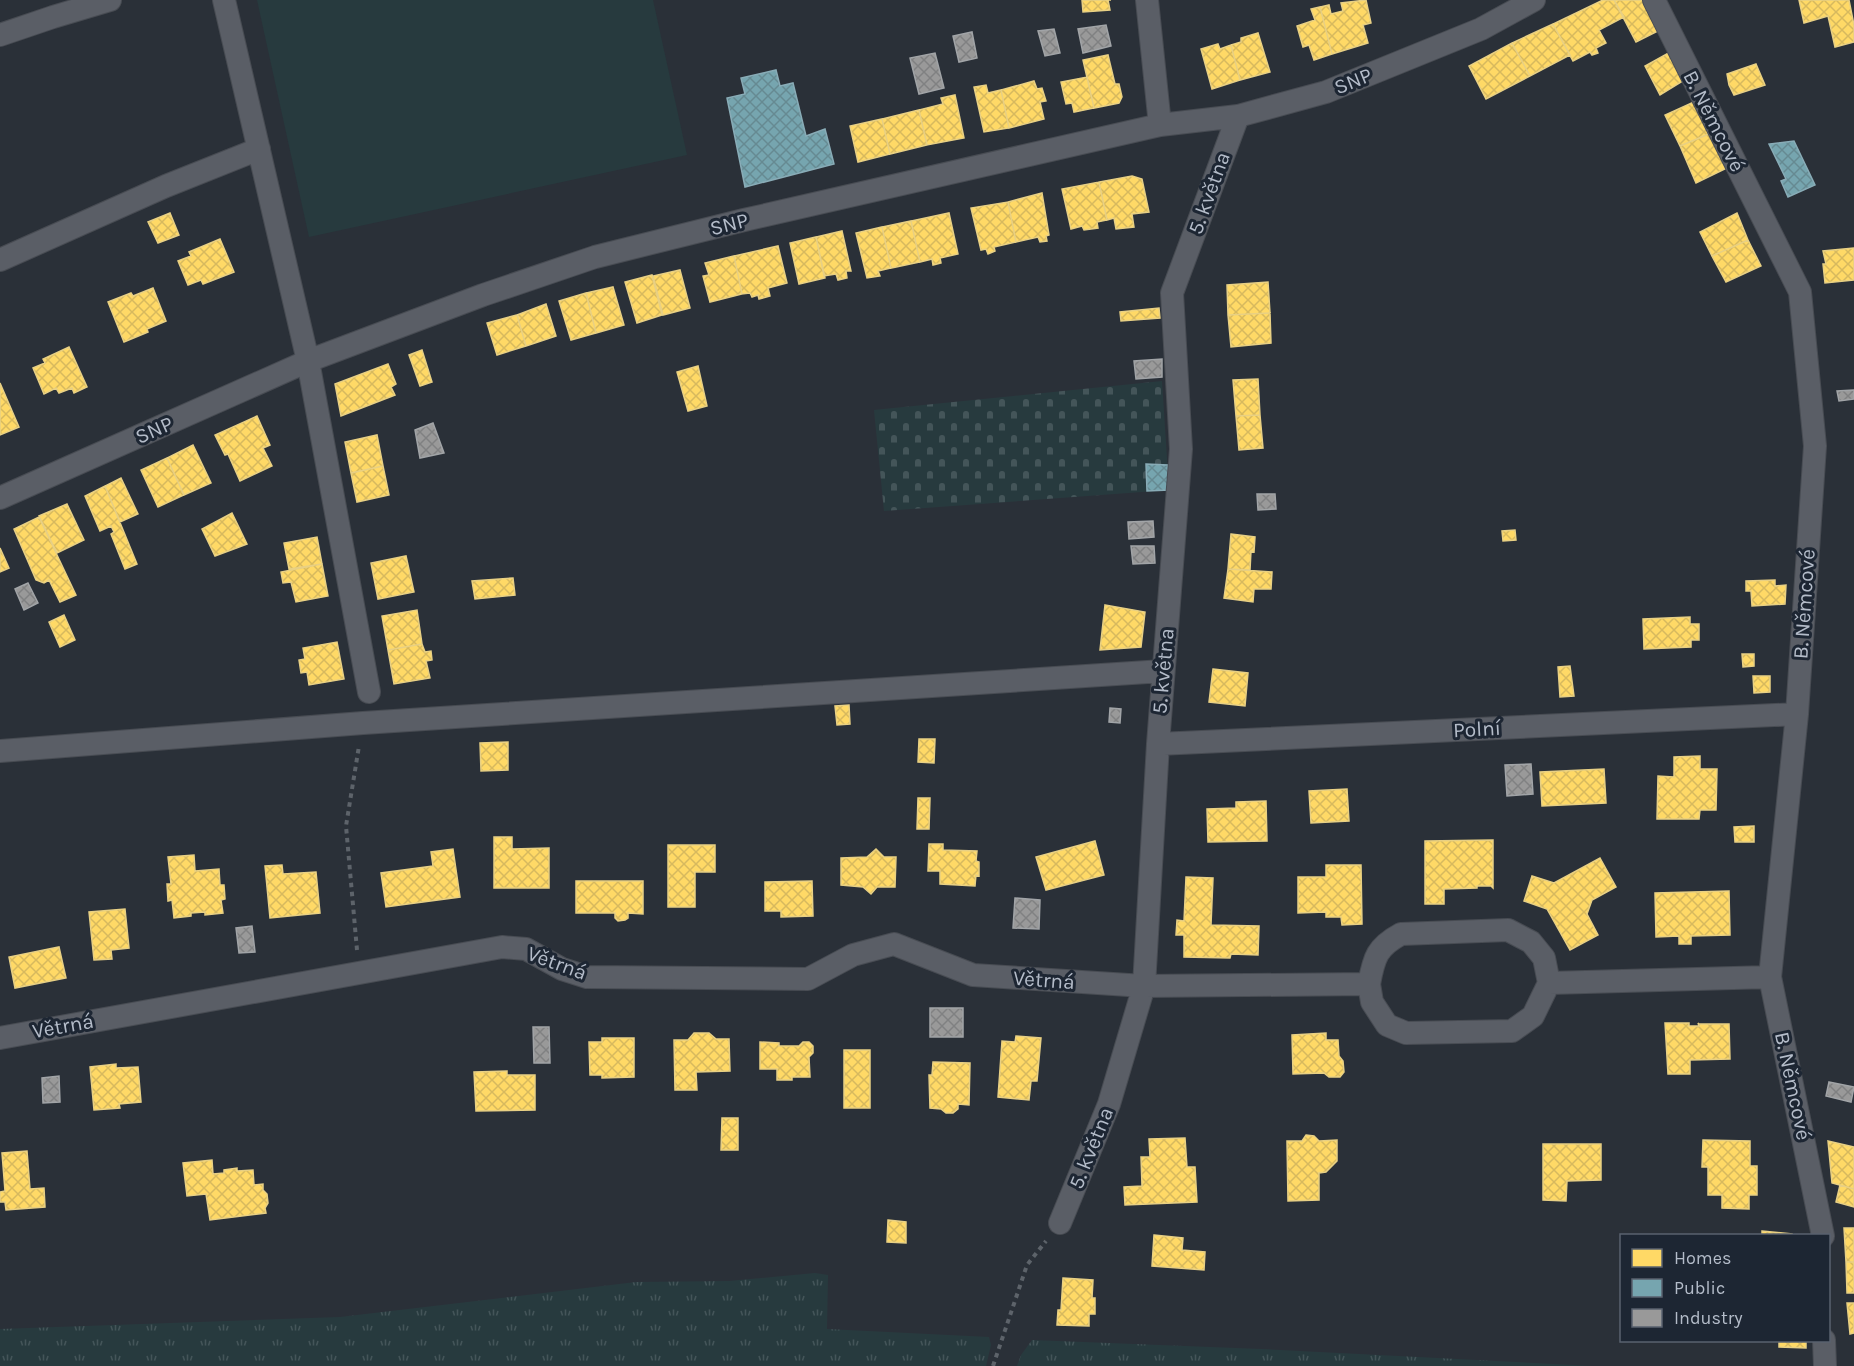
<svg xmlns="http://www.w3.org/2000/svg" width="1854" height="1366" viewBox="0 0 1854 1366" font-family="Karla,sans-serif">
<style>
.grass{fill:url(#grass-tufts)}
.cemetery{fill:url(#cemetery-stones)}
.pitch{fill:#273a3e}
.homes{fill:url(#homes-cross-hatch);stroke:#e8d084;stroke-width:1.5}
.public{fill:url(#public-cross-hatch);stroke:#89acb7;stroke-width:1.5}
.industry{fill:url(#industry-cross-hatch);stroke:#a1a4a7;stroke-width:1.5}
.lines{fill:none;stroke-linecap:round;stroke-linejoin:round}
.street-casing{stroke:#484c53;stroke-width:24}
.path{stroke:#5d636a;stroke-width:4;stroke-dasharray:4.5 4.5;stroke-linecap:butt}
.street{stroke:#5a5e66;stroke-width:22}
.labels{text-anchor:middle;stroke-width:6;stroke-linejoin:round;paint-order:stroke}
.street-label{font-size:21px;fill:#b4bcc9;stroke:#1d2633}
</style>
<defs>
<pattern id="grass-tufts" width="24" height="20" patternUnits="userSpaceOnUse" patternTransform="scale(1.5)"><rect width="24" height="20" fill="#273a3e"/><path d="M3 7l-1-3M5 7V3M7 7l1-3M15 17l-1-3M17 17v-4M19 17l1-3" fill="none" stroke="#445559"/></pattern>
<pattern id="cemetery-stones" width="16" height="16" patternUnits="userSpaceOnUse" patternTransform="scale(1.5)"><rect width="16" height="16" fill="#273a3e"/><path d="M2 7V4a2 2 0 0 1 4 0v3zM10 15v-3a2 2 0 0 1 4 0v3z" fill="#445559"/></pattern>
<pattern id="homes-cross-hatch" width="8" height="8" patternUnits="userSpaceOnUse" patternTransform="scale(1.5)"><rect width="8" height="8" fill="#ffd966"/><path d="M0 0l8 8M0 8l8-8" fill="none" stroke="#d7b95e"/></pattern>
<pattern id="public-cross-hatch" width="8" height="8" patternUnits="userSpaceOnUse" patternTransform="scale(1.5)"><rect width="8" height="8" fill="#76a5af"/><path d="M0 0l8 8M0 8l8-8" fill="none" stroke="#668a92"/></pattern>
<pattern id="industry-cross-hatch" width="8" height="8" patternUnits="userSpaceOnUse" patternTransform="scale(1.5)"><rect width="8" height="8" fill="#999"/><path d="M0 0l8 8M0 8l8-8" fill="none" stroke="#808182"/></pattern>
</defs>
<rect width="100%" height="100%" fill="#2a3038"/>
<path class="grass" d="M815,1273L828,1275L827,1329L989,1337L991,1345L986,1366H0V1329L340,1317L636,1282L729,1281Z
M1032,1340L1261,1349L1592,1366H1017L1021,1355Z"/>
<path class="cemetery" d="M1162,381L1169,490L884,511L874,410Z"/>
<path class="pitch" d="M257,0H653L687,155L309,237Z"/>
<path class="homes" d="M1082,0H1111H1108L1110,10L1083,12Z
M1366,0L1371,23L1363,25L1368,43L1332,54L1320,7L1329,5L1331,14L1343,11L1341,3Z
M1603,0H1614L1624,17L1599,30L1606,43L1596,48L1598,53L1592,55L1590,52L1573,61L1553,24Z
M1614,0H1645L1660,30L1636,42Z
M1799,0H1849L1854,25V42L1835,47L1828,16L1804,23Z
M1320,7L1332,54L1314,60L1309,45L1303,47L1297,26L1315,20L1311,9Z
M1553,24L1570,55L1530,76L1512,43Z
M1258,33L1270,72L1240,80L1231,45L1241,42V38Z
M1512,43L1530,76L1486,99L1469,66Z
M1218,44L1220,49L1231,45L1240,80L1212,89L1201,49Z
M1672,51L1686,79L1660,95L1645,66Z
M1108,55L1115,84H1119L1122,97L1119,103L1094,108L1083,60Z
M1756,64L1765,85L1734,95L1729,85L1727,74Z
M1087,77L1094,108L1074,112L1072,103L1066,104L1061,82Z
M1034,81L1037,89L1042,88L1046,101L1040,102L1044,119L1009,128L1001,90Z
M986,85L988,93L1001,90L1009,128L984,132L974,87Z
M955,95L964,138L927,145L919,110L943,104L941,98Z
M1696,101L1711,133L1680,146L1665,115Z
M919,110L927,145L890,154L882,119Z
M882,119L890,154L858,162L850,126Z
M1711,133L1727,168L1696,183L1680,146Z
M1132,176L1142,179L1149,212L1132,214L1134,227L1116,229L1114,218L1107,220L1099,182Z
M1099,182L1107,220L1097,222L1098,228L1084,230L1082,226L1071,229L1062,189Z
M1042,193L1049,235L1046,236L1047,241L1040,242L1038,237L1016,242L1008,202Z
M1008,202L1016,242L994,247L995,251L988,254L986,249L981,250L971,208Z
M170,213L179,235L158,243L148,222Z
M949,213L958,254L940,258L941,263L933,265L932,259L920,262L911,221Z
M1737,213L1748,240L1712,256L1700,232Z
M911,221L920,262L891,268L882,227Z
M882,227L891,268L878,271L880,276L867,278L856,233Z
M842,231L851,271H846L847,278L838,280L836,274L824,276L816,237Z
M816,237L825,278L799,284L790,243Z
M220,239L234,272L203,284L201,280L188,285L178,261L191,256L189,252Z
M1748,240L1761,266L1726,282L1712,256Z
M778,246L787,283L768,288L770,296L759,299L758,295L752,297L750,293L742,294L734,256Z
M1854,248V280L1825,283L1823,264H1826L1823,251Z
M734,256L742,294L710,302L703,276L709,275L705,263Z
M680,270L690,308L663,315L653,276Z
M652,275L662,315L637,323L625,282Z
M1268,282L1270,313L1228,315L1227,285Z
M613,287L624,325L596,333L586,293Z
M153,288L166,321L147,329L148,332L124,342L108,302L131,293L133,296Z
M586,293L596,333L571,340L559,301Z
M546,304L556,336L526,346L517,315Z
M1159,308L1160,318L1121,321L1120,312Z
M1270,313L1271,343L1231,347L1228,315Z
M517,315L526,346L497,355L487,323Z
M69,347L87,387L74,393L72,388L59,393L56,388L44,394L33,368L45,363L43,359Z
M422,350L432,382L420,386L409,355Z
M388,364L396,384L391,387L395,395L341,416L335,384Z
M698,366L707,406L688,411L677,372Z
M1258,379L1260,415L1236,416L1233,380Z
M0,383L19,427L0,435Z
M1260,415L1263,448L1239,450L1236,416Z
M257,416L270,445L263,448L272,466L240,481L228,454L225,455L215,435Z
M377,435L383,466L351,473L345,442Z
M193,445L211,483L184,495L167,458Z
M167,458L184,495L158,507L141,470Z
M383,466L389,495L357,502L351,473Z
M121,478L138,514L120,522L105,486Z
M105,486L137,564L125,569L111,534L114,532L111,526L100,531L85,496Z
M67,504L84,540L57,553L39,516Z
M232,513L247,544L215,556L202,529Z
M39,517L76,595L60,602L49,580L44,583L36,580L14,529Z
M1515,530L1516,540L1503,541L1502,531Z
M1231,534L1255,537L1254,552L1251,551L1250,570L1228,569Z
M317,537L322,564L289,569L284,543Z
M0,548L9,568L0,572Z
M406,556L414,592L378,599L371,563Z
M322,564L328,596L296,602L291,582L283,583L281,572Z
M1228,569L1272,572L1271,589H1254L1253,602L1224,598Z
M513,578L515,595L475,599L472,581Z
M1775,580V586L1786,585L1785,604L1752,606L1751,591H1746V581Z
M1105,605L1145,612L1141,647L1100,650Z
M417,610L422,644L388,650L382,616Z
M64,615L75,640L60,647L49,622Z
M1690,617V624H1699V640H1691V647L1644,649L1643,619Z
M337,642L344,679L309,685L307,672L301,673L299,660L305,659L303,648Z
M422,644L425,652L431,651L432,660L426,661L430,678L394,684L388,650Z
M1742,654H1754V666L1743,667Z
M1570,666L1574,696L1560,697L1558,667Z
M1213,669L1248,673L1245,706L1209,702Z
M1753,676H1770V692L1754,693Z
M849,705L850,724L837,725L835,706Z
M919,739H935L934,763L918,762Z
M508,742V770L481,771L480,743Z
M1700,756V769H1717L1716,810H1700L1699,819H1657L1658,776L1674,777V757Z
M1604,769L1606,803L1542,806L1540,772Z
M1347,789L1349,821L1311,823L1309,791Z
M918,798H930L929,829H917Z
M1266,801L1267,841L1208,842L1207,809L1236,808V802Z
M1754,826V842H1735L1734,827Z
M494,837H512V849L549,848V888H494Z
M1493,840V888L1491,886H1477V888L1444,889V904H1425V841Z
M1095,841L1104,875L1046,890L1036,857Z
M929,844H943V850L977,851L976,861L979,862V876L976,875L975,886L940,884V871H928Z
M668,845H715V872H695V907H668Z
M453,849L460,897L386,907L381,873L433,866L431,852Z
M876,849L884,857H896L895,887H877L871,894L863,887L841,885V858L867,857Z
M194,855L195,871L219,869L220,885H224L225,899L221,900L223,913L205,915V912L191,913V916L174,918L172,900L168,901L167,884H171L168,857Z
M1600,858L1616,887L1592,900L1587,914L1598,935L1570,950L1547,909L1524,901L1532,876L1554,883Z
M282,865L283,874L316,872L320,913L270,918L265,866Z
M1326,865H1361L1362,924L1342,925L1341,917H1326V912L1298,913V877H1326Z
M1186,877L1213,878L1211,925L1259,926L1258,955L1231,954L1230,958L1184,957V935H1176L1177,920L1184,921Z
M576,881H643V914L628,913V918L625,920L618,921L615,918V913H576Z
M812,881L813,916L781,917V911H765V882Z
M1729,891L1730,935L1691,936V944H1679V936L1656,937L1655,893Z
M125,909L129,948L111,950L112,959L94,960L89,912Z
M59,947L66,978L15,988L9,957Z
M1665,1023H1689V1026H1699L1698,1023L1699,1024H1729L1730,1059L1690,1060V1074H1668Z
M694,1033H709L716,1039H729L730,1071L696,1072L697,1090H675L674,1040H688Z
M1326,1033V1040H1338L1339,1056L1343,1061L1344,1072L1340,1077H1329L1324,1073L1293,1074L1292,1035Z
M1016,1036L1041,1038L1037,1081H1031L1029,1100L998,1097L1002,1041L1015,1042Z
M602,1038H634V1077L602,1078V1075H590L589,1042H602Z
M760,1042L779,1043V1046H799L803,1042H809L813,1046V1053L809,1057L810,1077H792V1080H777V1069H760Z
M844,1050H870V1108H844Z
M933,1062L970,1063L969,1105L958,1104V1109L953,1113H946L941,1109L930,1108L929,1075H932Z
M116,1064V1068L138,1067L141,1102L119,1104L120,1108L94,1110L90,1067Z
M507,1071V1075H535V1110L476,1111L474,1072Z
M722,1118H738V1150H721Z
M1306,1135L1314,1136L1319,1141L1337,1140V1161L1326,1172L1319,1173V1200L1288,1201L1287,1141H1302Z
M1185,1138L1187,1167H1195L1197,1202L1125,1205L1124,1187L1142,1186L1141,1157H1150L1149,1139Z
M1703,1140L1750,1141V1166H1757V1195H1749V1209L1722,1208V1195H1708V1167H1702Z
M1828,1141L1854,1147V1189L1832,1183Z
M1543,1144H1601V1180L1567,1181L1566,1201L1543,1200Z
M27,1151L30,1189L44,1188L45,1207L6,1210L5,1202H0V1192L5,1191L2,1153Z
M212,1160L213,1174L224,1173V1170L237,1168V1171L253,1170L254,1185L263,1184V1190L267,1194L268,1203L265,1208L266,1213L210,1220L206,1194L187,1196L183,1163Z
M1840,1185L1854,1189V1207L1836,1202Z
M888,1220L906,1222V1243L887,1242Z
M1844,1228H1854V1262H1846Z
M1762,1231L1792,1234V1236H1762Z
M1154,1235L1183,1238L1182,1250L1205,1252L1204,1270L1152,1266Z
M1846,1262H1854V1293H1847Z
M1063,1278L1093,1280L1092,1298H1095V1314H1089V1326L1057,1325L1058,1310H1061Z
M1847,1303H1854V1333L1850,1334Z
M1779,1340H1806V1348L1779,1347Z"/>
<path class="public" d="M776,70L780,86L793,83L806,136L825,129L834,164L745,187L727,98L745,94L741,78Z
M1794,141L1815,185L1788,197L1781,181L1786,179L1769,144Z
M1146,464L1168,465L1169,490L1147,491Z"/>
<path class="industry" d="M1106,25L1111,46L1083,53L1078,29Z
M1054,29L1060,53L1045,56L1038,31Z
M972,32L977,58L959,62L953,36Z
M935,53L944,88L919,94L910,58Z
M1162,359V377L1136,379L1134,361Z
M1854,390V399L1839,401L1837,391Z
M433,423L444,453L420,458L415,430Z
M1257,494H1275L1276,509L1258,510Z
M1153,521L1154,537L1129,539L1128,522Z
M1131,546H1154L1155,563L1133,564Z
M28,583L38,603L24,610L15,589Z
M1110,708L1121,709L1120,723L1109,722Z
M1531,764L1533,794L1507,796L1505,765Z
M1015,898L1040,900L1039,929L1013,928Z
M252,926L255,952L239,953L236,928Z
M930,1008H963V1037H930Z
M533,1027H549L550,1063H534Z
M59,1076L60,1102L43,1103L42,1078Z
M1829,1082L1854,1087L1851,1102L1826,1096Z"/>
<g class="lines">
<g class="street-casing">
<path id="street" d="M224,0L308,361L369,692
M1147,0L1160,125
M1654,0L1800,292L1815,446L1797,714L1770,977L1823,1236
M0,35L53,17L110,0
M0,260L166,186L259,149
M0,498L308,361L483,295L595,257L744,220L1160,125L1238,116L1326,92L1481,29L1534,0
M1158,744L1797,714
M0,751L363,723L1163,671
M1369,984C1374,957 1377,947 1401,934L1508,930L1531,942L1544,958L1549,983
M0,1038L502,947L526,949L562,969L587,977L808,979L853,955L894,944L973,975L1144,986L1369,984L1372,1002L1387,1025L1406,1033L1512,1031L1533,1016L1549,983L1770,977
M1060,1223L1109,1104L1144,986L1158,744L1181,449L1172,293L1238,116
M1824,1340L1825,1366"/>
</g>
<path class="path" d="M357,950L346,826L359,746
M993,1366L1027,1265L1046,1241"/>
<use href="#street" class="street"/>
</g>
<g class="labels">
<g class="street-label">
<text transform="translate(1353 81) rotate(-22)" y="7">SNP</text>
<text transform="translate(1714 121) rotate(63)" y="7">B. Němcové</text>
<text transform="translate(1209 193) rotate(-70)" y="7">5. května</text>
<text transform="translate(729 224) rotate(-14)" y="7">SNP</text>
<text transform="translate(154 430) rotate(-24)" y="7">SNP</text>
<text transform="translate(1804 604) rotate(-86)" y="7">B. Němcové</text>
<text transform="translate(1163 671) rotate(-85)" y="7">5. května</text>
<text transform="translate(1477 729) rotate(-3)" y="7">Polní</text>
<text transform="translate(557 963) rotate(20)" y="7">Větrná</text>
<text transform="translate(1044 980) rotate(4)" y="7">Větrná</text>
<text transform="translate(63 1026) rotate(-10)" y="7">Větrná</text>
<text transform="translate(1793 1086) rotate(78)" y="7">B. Němcové</text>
<text transform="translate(1091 1148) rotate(-68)" y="7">5. května</text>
</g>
</g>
<rect x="1620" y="1234" width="210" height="108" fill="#1d2633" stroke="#59626f" stroke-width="1.5"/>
<rect x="1632" y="1249" width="30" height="18" fill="#ffd966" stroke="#59626f" stroke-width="1.5"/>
<text x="1674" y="1264" font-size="18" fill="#b4bcc9">Homes</text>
<rect x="1632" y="1279" width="30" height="18" fill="#76a5af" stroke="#59626f" stroke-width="1.5"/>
<text x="1674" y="1294" font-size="18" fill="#b4bcc9">Public</text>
<rect x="1632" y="1309" width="30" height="18" fill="#999999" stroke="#59626f" stroke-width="1.5"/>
<text x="1674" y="1324" font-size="18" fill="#b4bcc9">Industry</text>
</svg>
